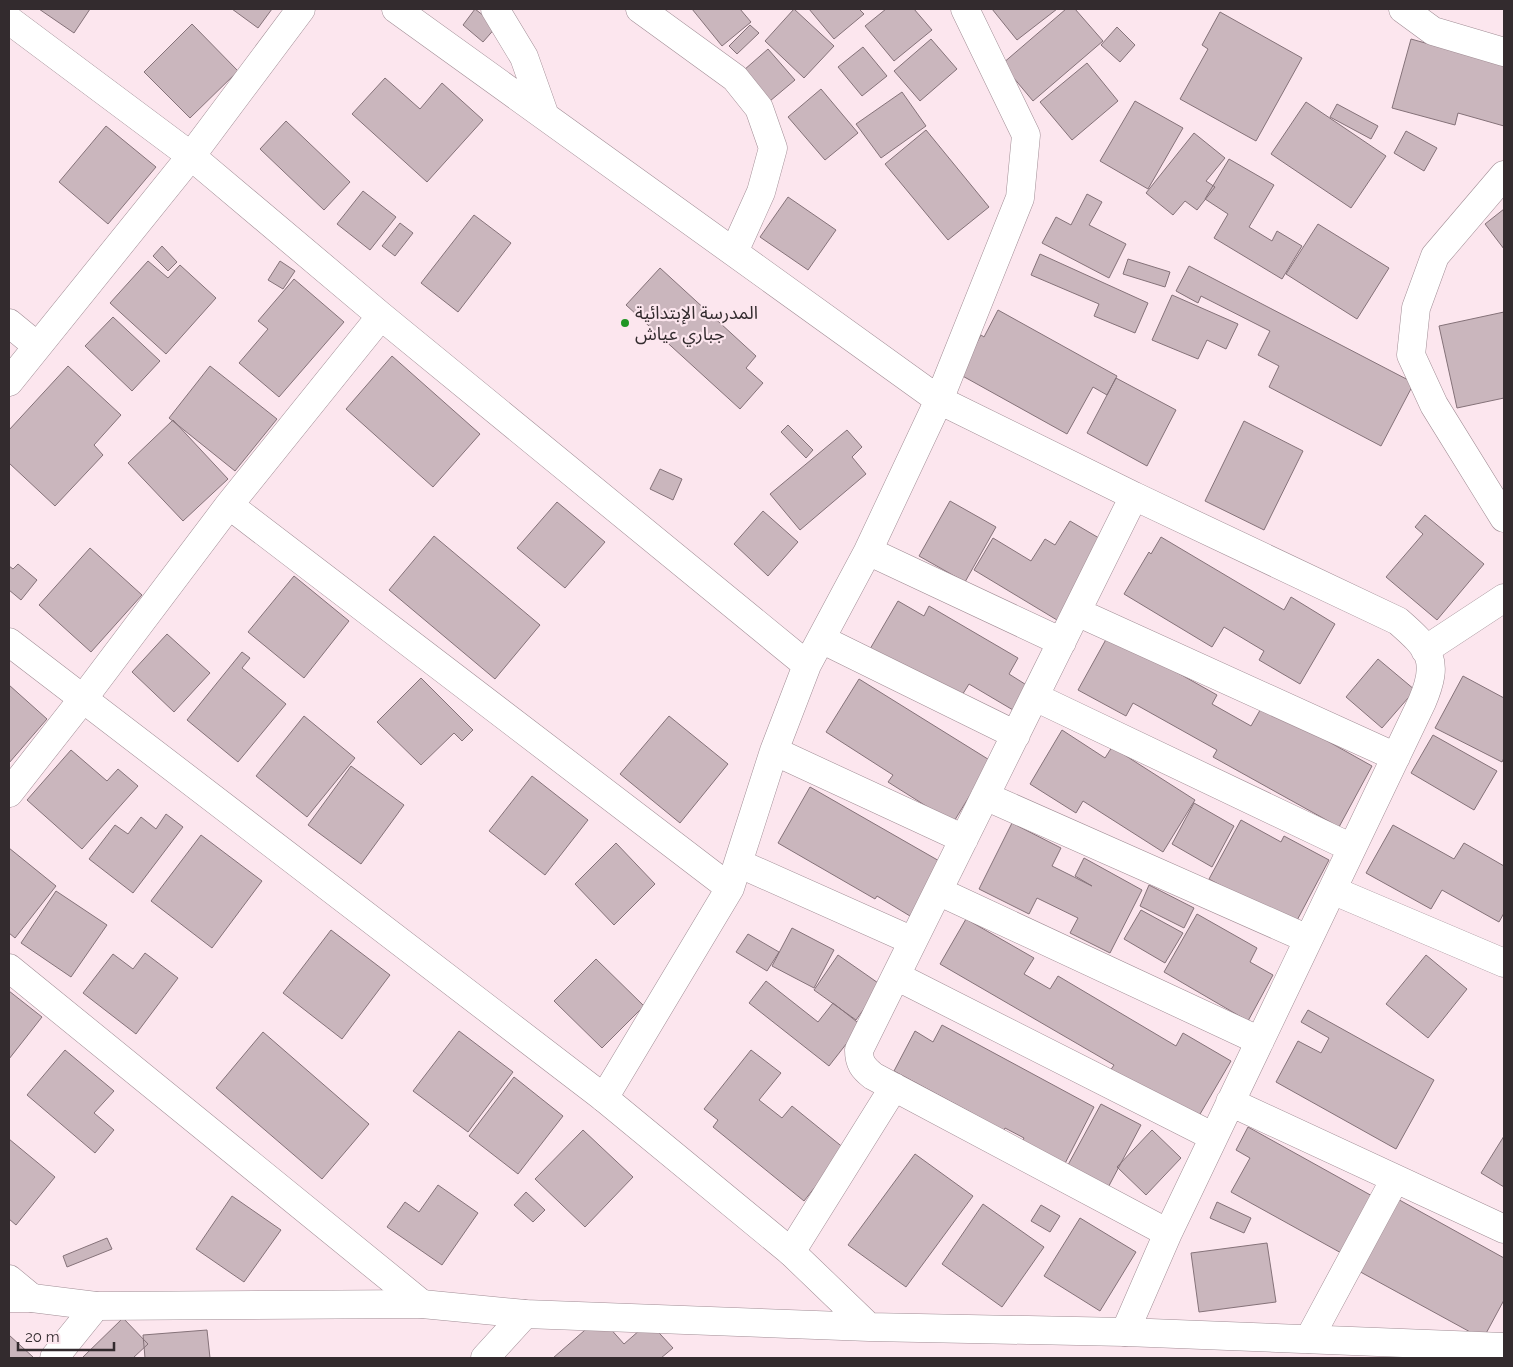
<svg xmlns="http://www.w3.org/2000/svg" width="1513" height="1367" viewBox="0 0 1513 1367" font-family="Raleway,'Noto Sans Arabic',sans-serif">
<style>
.building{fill:#cab6bd;stroke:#857279}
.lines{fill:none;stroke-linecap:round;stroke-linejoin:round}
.street-casing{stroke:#a18d95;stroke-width:29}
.secondary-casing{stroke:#a18d95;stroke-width:29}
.street{stroke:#fff;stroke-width:28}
.secondary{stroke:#fff;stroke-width:28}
.poi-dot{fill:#219524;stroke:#fce6ee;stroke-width:2}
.labels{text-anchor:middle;stroke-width:4.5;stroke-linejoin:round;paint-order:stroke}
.poi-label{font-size:18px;fill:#332b2e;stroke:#fce6ee;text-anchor:start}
</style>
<rect width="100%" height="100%" fill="#fce6ee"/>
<path class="building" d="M39,9H90L74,33Z
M232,9H272L258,28Z
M475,9L497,26L483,42L463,25Z
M692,9H740L751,22L722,46Z
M794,9L834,46L804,78L765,41Z
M809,9H859L864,14L834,39Z
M886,9H914L932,30L894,61L865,26Z
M992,9H1057L1017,40Z
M1066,9H1075L1103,41L1033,101L1002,64Z
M1220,12L1302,58L1256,141L1180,99L1208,49L1202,45Z
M192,24L238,71L190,118L144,72Z
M750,25L759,33L737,54L729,46Z
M1117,27L1135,45L1120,62L1101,45Z
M931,39L957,69L920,101L894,71Z
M1411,39L1504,65V126L1458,113L1455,125L1392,108Z
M863,47L887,76L862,96L838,67Z
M768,49L795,80L770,101L744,70Z
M1087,63L1118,101L1072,140L1040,102Z
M385,78L420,109L442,83L483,120L427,182L352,114Z
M821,89L858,133L825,160L788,117Z
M902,92L926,126L881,158L856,124Z
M1135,101L1183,128L1148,189L1100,161Z
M1306,102L1386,156L1351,208L1271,154Z
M1337,104L1378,126L1371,139L1330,117Z
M286,121L350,182L324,210L260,149Z
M106,126L156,167L108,224L59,182Z
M926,130L989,207L948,240L885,164Z
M1406,131L1437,148L1424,171L1394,153Z
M1194,133L1225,158L1206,181L1215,187L1197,210L1185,201L1173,215L1146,193Z
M1229,159L1274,185L1249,227L1272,241L1277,231L1302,246L1282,279L1214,238L1228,214L1205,199Z
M363,191L396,217L370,250L337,224Z
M1087,194L1102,202L1089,225L1126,244L1109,278L1042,243L1056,217L1071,225Z
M788,197L836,230L808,270L760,237Z
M1504,209V249L1485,224Z
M474,215L511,243L458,312L421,283Z
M400,223L413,233L395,256L382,246Z
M1318,224L1389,268L1357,319L1286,274Z
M162,246L177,262L168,271L153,256Z
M1040,254L1148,303L1135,333L1094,316L1099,304L1031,275Z
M1128,259L1170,272L1165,287L1123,274Z
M148,261L168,278L180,265L216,298L166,354L110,303Z
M280,261L295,271L283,289L268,280Z
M1189,266L1414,383L1381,446L1269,387L1279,366L1258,355L1270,331L1201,296L1198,303L1176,291Z
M660,268L756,356L746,368L763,383L740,409L626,305Z
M294,279L344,322L279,397L239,363L268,329L258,321Z
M1172,295L1238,324L1226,349L1207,340L1198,359L1152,340Z
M998,310L1117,376L1107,395L1093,387L1067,434L959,374L981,335L984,337Z
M1504,312V398L1457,408L1439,326Z
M113,317L160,361L132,391L85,346Z
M392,356L480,434L433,487L346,409Z
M68,366L121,415L94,445L103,455L55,506L9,463V430Z
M210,366L277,419L235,471L169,418Z
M1116,378L1176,410L1147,466L1087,433Z
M173,420L228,479L183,521L128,463Z
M1244,421L1303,451L1264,530L1205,501Z
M788,425L813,450L806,458L781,432Z
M847,430L862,447L852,457L866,474L800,530L770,494Z
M660,469L682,479L673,500L650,489Z
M950,501L996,527L965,582L919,556Z
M557,502L605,542L565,588L517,548Z
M763,511L798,542L768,576L734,544Z
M1425,515L1484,564L1437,620L1386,577L1423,534L1415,527Z
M1070,521L1104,541L1057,620L974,570L993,538L1031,561L1045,539L1055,545Z
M434,536L540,625L495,679L389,590Z
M1161,537L1284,610L1291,597L1335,624L1300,684L1259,660L1264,651L1224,627L1212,647L1124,594L1149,552L1151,554Z
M90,548L142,595L91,652L39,605Z
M18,564L37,580L21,600L9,590V566L13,569Z
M294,576L349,621L304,678L248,632Z
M898,601L924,616L929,606L1018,658L1009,674L1028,686L1013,710L969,684L959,700L870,649Z
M167,634L210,673L174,712L132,672Z
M1109,634L1217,695L1212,704L1251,726L1263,705L1372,766L1339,827L1213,757L1217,750L1133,703L1126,716L1078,690Z
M242,652L250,658L242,668L286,704L238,762L187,720Z
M1378,659L1415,690L1382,728L1346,697Z
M1463,676L1504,698V758L1502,762L1435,728Z
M421,678L473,730L462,741L454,733L421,765L377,722Z
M859,679L991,761L953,823L888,782L893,775L826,732Z
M9,685L47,719L9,763Z
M304,716L355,758L307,817L256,776Z
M669,716L728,764L680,823L620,774Z
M1062,730L1105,758L1112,747L1195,800L1163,852L1083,801L1076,813L1030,784Z
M1433,735L1497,771L1474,810L1411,773Z
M71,750L107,781L118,769L138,786L82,849L27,800Z
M351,766L404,805L361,864L308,825Z
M532,776L588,820L545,875L489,831Z
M810,787L941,862L910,916L877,896L875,899L778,843Z
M1194,803L1234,826L1212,867L1172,844Z
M166,814L183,827L133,893L89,859L115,825L128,834L141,817L156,829Z
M1241,820L1281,842L1284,836L1329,860L1294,926L1209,879Z
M1012,823L1061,848L1052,866L1092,886L1075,876L1084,858L1142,890L1110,953L1070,933L1078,918L1037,898L1029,914L979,889Z
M1393,825L1454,859L1464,843L1504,866V913L1499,922L1442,890L1431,909L1366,873Z
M201,835L262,881L212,948L151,901Z
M616,843L655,884L614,925L575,884Z
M9,848L56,886L15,938L9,933Z
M1149,885L1194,908L1184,928L1140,906Z
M56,891L107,925L71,977L21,943Z
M1141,910L1183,933L1165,963L1124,939Z
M1197,914L1257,948L1250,962L1273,975L1248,1021L1164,972Z
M966,919L1034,958L1024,974L1050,989L1058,976L1176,1046L1183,1033L1231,1061L1196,1121L1110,1071L1114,1065L940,964Z
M792,928L834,950L814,988L772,966Z
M331,930L390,975L342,1039L283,993Z
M748,934L779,952L767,971L736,952Z
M145,953L178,978L136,1034L83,993L113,954L133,969Z
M838,955L881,985L856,1020L814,990Z
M1426,955L1467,989L1428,1038L1386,1004Z
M596,959L644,1006L602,1048L554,1001Z
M766,981L818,1022L833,1003L861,1025L829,1066L749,1003Z
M9,991L42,1017L9,1059Z
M1308,1010L1434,1080L1396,1149L1276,1082L1298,1041L1321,1053L1329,1038L1301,1022Z
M942,1025L1094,1107L1057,1179L1014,1156L1024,1138L1005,1128L994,1148L972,1136L981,1118L894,1071L915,1031L933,1042Z
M459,1031L513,1072L468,1132L413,1091Z
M263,1032L369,1124L322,1179L216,1088Z
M65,1050L114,1091L94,1113L114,1130L95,1153L27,1095Z
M751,1050L781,1073L759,1100L782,1118L792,1106L845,1149L804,1201L713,1127L718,1120L704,1109Z
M514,1077L563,1116L518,1174L469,1136Z
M1101,1104L1141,1125L1102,1199L1062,1176Z
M1248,1127L1374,1197L1343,1254L1231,1192L1250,1158L1236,1150Z
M583,1130L633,1177L585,1227L535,1179Z
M1152,1130L1181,1158L1146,1195L1117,1167Z
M1504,1136V1187L1481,1173Z
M9,1139L55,1177L16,1225L9,1219Z
M915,1154L973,1196L906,1287L848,1245Z
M438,1185L478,1213L442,1265L387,1227L405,1202L419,1212Z
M526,1192L545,1210L533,1222L514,1205Z
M232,1196L281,1230L244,1282L196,1249Z
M1394,1197L1504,1258V1300L1483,1339L1355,1269Z
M1217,1202L1251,1218L1244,1233L1210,1218Z
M983,1204L1044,1247L1002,1307L942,1264Z
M1041,1205L1060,1216L1050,1232L1031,1221Z
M1080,1218L1136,1252L1100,1311L1044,1276Z
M107,1238L112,1249L67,1267L63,1256Z
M1267,1243L1276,1302L1199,1312L1191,1253Z
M600,1317L624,1344L649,1322L673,1348L661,1358H553Z
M123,1318L148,1344L133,1358H82Z
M207,1330L210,1358H145L143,1335Z
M9,1335L33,1357L32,1358H9Z"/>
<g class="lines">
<g class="street-casing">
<path id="street" d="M396,9L939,400L868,551L807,665L774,751L730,888L604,1098
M495,9L524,57L545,116
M640,9L735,78L759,108L773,148L761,192L734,252
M965,9L1026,135L1020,198L939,400L1134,496L859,1050C859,1063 863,1068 873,1076L1168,1233
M1403,9L1433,31L1504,52
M9,20L191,156L381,316L807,665
M1504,175L1435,256L1416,308L1411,355L1434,405L1504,518
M9,323L37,346
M229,505L730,888
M868,551L1062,642
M1077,612L1396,757
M821,639L1016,735
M1425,650L1504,598
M1035,697L1352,848
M774,751L964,839
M9,793L82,700L229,505L381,316
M985,796L1308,939
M738,863L913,941
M1332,890L1504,963
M938,891L1260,1041
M9,968L422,1304
M896,976L1214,1137
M1230,1102L1504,1229
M791,1252L894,1087
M9,1279L32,1298
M1125,1332L1168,1233L1422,702C1440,660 1430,649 1398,621L1134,496
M1309,1339L1395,1179
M54,1358L96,1306
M485,1358L525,1314"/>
</g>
<g class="secondary-casing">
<path id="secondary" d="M9,382L191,156L301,9
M9,642L604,1098L791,1252L869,1327
M9,1298H32L96,1306L422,1304L525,1314L869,1327L1125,1332L1504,1347"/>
</g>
<use href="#street" class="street"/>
<use href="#secondary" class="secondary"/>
</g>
<circle class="poi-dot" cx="625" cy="323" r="5"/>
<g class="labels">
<g class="poi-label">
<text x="635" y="319">المدرسة الإبتدائية<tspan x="635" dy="21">جباري عياش</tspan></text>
</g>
</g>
<rect width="1513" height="1367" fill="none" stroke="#332b2e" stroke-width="20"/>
<path d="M18 1342v8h96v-8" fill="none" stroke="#332b2e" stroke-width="2.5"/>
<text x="25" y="1342" font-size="15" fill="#332b2e" stroke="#fce6ee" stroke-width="4" paint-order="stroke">20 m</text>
</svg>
